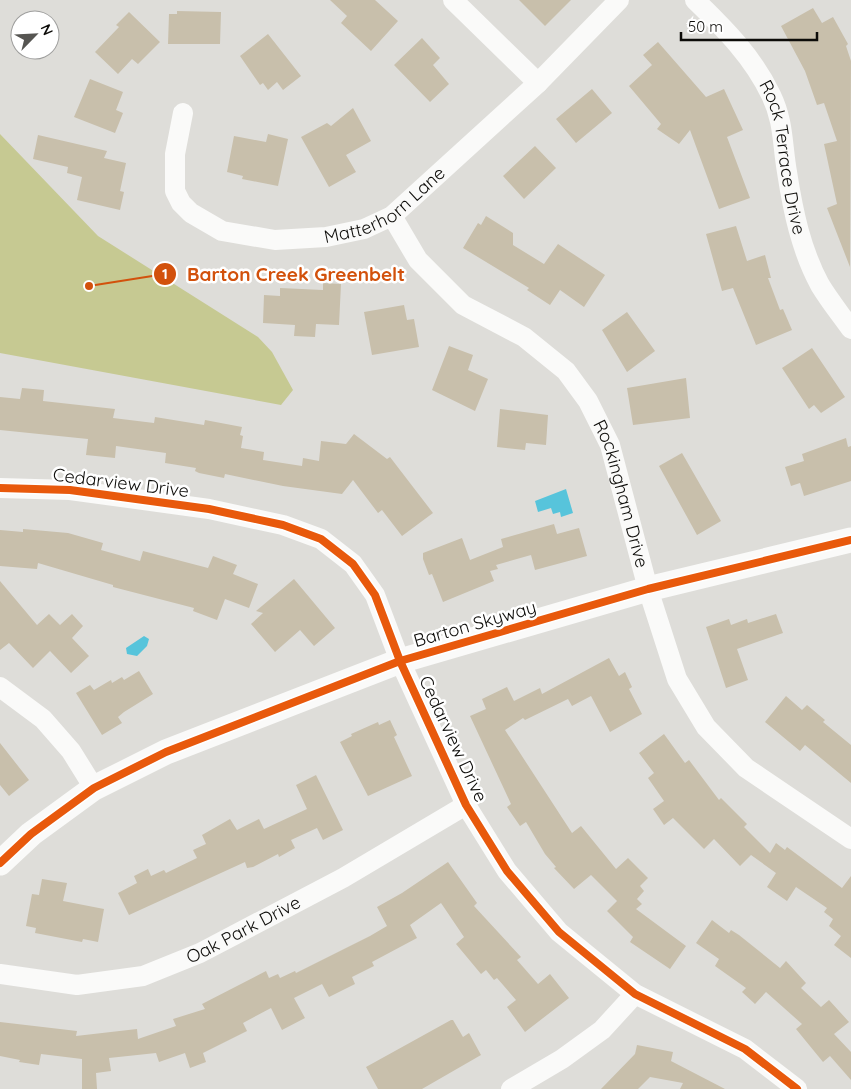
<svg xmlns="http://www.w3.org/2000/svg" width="851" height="1089" viewBox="0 0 851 1089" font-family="Quicksand,sans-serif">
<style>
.green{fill:#c6c992}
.water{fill:#57c4db}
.building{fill:#c8bfab}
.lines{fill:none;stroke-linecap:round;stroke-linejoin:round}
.minor{stroke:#fafaf9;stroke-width:20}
.tertiary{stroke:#fafaf9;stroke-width:25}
.cycleway-casing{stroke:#fff;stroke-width:11}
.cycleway{stroke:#e8590c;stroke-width:8}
.labels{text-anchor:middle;stroke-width:5;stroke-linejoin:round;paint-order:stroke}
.street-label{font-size:18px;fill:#0d0c09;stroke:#fff}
.leader{fill:none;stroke:#d2510c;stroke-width:2}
.callout-dot{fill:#d2510c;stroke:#fff;stroke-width:2}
.mark-label{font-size:15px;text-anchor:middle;font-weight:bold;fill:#fff}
.callout-label{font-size:19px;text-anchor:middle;font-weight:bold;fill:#d2510c;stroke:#fff;stroke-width:5;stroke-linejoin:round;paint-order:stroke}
</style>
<rect width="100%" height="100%" fill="#deddd9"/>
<path class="green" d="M0,134L98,236L258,337L272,352L293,390L281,405L0,353Z"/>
<path class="water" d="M566,489L573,513L561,517L560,512L553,514L551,508L538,512L535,501Z
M144,636L149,639L147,646L137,656L127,654L126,648Z"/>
<path class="building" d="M330,0H375L398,21L371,51L341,23L347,16Z
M519,0H571L545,26Z
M813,8L822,23L833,17L848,44L846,46L851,61L850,267L827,208L837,204L824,144L837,141L824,103L817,105L805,71L781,26Z
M177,11L221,12L220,44H168L169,14H177Z
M129,12L160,42L138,64L132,59L118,74L95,52L119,27L116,25Z
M268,34L301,76L283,90L277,82L268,90L263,83L260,85L240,56Z
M422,38L440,58L433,65L449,84L430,102L394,65Z
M658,42L706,97L724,89L743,130L727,137L750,198L719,209L690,130L679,144L657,129L661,124L629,86L652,65L643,55Z
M90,79L123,92L116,110L123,113L115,133L74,117Z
M592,89L612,113L576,143L556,119Z
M353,108L371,141L346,155L356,172L329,187L301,137L327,123L331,126Z
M268,134L288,139L278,186L242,179L243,176L227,172L234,136L266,142Z
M38,135L107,151L104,158L126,163L120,191L124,192L120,210L77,200L82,177L67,173L68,167L33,159Z
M535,146L556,168L524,199L503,176Z
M486,216L513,233V245L544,264L558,244L605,275L584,307L560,290L550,305L527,290L529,288L463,248L478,223L481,225Z
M736,226L747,261L765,255L771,278H768L780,310L783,309L792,330L756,345L733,288L722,291L706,234Z
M323,283L341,284L339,325L316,324L315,337L294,336L295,325L263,323L264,295L280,296V288L323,290Z
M404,305L407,320L414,319L419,347L372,355L364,312Z
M627,312L655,351L627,372L602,330Z
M449,346L473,355L468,370L488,379L475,411L432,390Z
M812,348L845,397L821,413L814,405L809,409L782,368Z
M686,378L690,418L633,425L627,388Z
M22,388L44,390L43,401L115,409L113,418L154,423L155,417L204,425L205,420L242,427L240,435L243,436L241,448L264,452L263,460L302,466L303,458L319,461L321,441L346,444L354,434L387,459L390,457L433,513L402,536L382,510L378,513L353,480L342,494L283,486L225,474L224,478L199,473L195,471L196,468L165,463L166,453L116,446L115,458L86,455L88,439L0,430V397L20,399Z
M500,409L548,415L546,445L526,443L525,450L497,447Z
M846,438L848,447L851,446V481L804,496L800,483L791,486L785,467L804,461L802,454Z
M682,453L721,521L697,535L659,466Z
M554,524L557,534L579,528L587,556L535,570L531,555L496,565L498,569L490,571L494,581L443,602L432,574L429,575L423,559V553L462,538L470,560L503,547L501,539Z
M23,529L68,533L103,543L101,550L140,561L143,551L208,568L213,556L237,565L233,574L258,584L249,608L225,599L217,620L193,611L194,608L113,587V585L38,563L37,569L0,566V530L23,532Z
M294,579L335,628L314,646L300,630L275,652L251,624L263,613L256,611Z
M0,581L37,625L49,614L60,625L72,614L83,626L72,638L89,656L71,673L50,651L33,668L9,643L0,650Z
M776,614L783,633L737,649L748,680L726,688L706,627L729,619L731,625L747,619L748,623Z
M609,658L619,676L625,672L632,687L629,689L642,714L610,732L591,696L572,706L568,699L525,720L523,718L505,730L572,833L581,826L616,869L628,858L648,878L640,886L644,891L637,899L642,904L636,909L686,946L670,969L630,942L633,937L607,911L617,901L591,875L574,889L554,868L556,867L545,854L526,822L520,826L507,807L511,804L470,716L486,709L482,699L507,687L514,701L540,688L542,694Z
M139,671L153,694L124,712L118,717L122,723L102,735L76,693L90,685L94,690L111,680L112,683L122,677L124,680Z
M786,696L802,710L807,705L825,720L823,722L851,745V783L805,745L800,751L765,722Z
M390,720L397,735L394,737L412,776L368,796L340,742L352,736L351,734L378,722L379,725Z
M664,734L685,763L689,760L719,800L721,798L747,824L744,827L770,853L776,843L785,850L787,847L842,888L851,876V958L834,945L841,936L829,926L833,919L824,912L827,908L796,887L787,901L767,887L776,873L751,855L740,866L714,839L704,849L673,818L664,825L653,809L664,801L648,778L654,773L639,753Z
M0,743L29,780L9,796L0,785Z
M316,775L343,830L323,840L317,828L291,840L295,848L279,857L278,854L253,867L247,868L245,862L129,915L118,893L137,883L134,876L148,869L151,876L164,870L166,873L197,858L193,850L206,844L202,835L230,819L237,830L259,819L264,829L307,809L296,785Z
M448,862L477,903L474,906L521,957L517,960L538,984L550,974L569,998L525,1032L507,1007L516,1000L497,978L494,980L486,970L481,974L456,944L464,937L441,903L410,925L417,938L372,962L374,966L352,977L355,984L329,997L322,984L294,998L305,1018L282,1030L271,1008L243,1023L247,1031L203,1053L206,1062L190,1068L185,1053L159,1062L156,1053L109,1058L111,1071L96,1073L97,1089H82V1059L41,1054L39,1065L19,1062L20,1060L0,1056V1022L77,1031L76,1036L137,1029L138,1039L176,1026L173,1019L205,1009L202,1004L266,971L269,978L278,974L280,978L295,971L296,973L370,936L387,926L377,907L402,893Z
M42,879L67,883L63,901L104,909L98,942L83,939L82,942L35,933L36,928L26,926L32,894L39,895Z
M712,920L729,933L731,930L739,935L780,968L786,961L806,983L801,988L821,1007L829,1000L849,1022L834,1034L851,1052V1080L830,1056L823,1062L796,1029L802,1024L766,992L755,1004L742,992L746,988L715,966L719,959L696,943Z
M451,1020H453L463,1037L469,1033L481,1055L422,1089H378L366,1067Z
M637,1045L673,1052L671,1061L725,1089H680L683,1083L650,1077L638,1089H601L635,1054Z"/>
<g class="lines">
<g class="minor">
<path d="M453,0L538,83"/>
<path id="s1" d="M695,0C724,28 753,57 771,95C784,122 782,143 787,172C793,211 801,250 820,285C829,300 841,315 851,329"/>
<path id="s2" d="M183,113L175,154V191L181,203L191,213L222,231L275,240L326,237L364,229L392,216L538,83L619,0"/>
<path id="s3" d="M392,216L418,260L463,305L524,337L566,371L588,401L610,445L648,589L677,679L706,727L746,768L851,839"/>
<path d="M0,488L70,490L209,509L283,525L321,539L353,564L375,595L400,661L466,805L507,871L559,932L635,994L745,1049L797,1089"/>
<path d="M0,687L43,719L71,751L94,788"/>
<path id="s4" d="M0,974L77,985L143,976L200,953L343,878L466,805"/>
<path d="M511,1089L562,1059L602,1030L635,994"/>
</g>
<path class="tertiary" d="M0,863L31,834L94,788L166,752L400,661L648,589L851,540"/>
<g class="cycleway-casing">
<path id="cycleway" d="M0,488L70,490L209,509L283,525L321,539L353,564L375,595L400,661L466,805L507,871L559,932L635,994L745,1049L797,1089
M0,863L31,834L94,788L166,752L400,661L648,589L851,540"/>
</g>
<use href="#cycleway" class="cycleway"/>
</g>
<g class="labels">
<g class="street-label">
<text dy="6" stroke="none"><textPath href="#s1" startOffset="186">Rock Terrace Drive</textPath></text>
<text dy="6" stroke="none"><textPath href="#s2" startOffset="315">Matterhorn Lane</textPath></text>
<text transform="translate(121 483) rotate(7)" y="6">Cedarview Drive</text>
<text dy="6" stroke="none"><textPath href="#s3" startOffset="374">Rockingham Drive</textPath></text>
<text transform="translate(475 624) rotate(-16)" y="6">Barton Skyway</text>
<text transform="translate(453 739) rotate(65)" y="6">Cedarview Drive</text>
<text dy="6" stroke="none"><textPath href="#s4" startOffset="255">Oak Park Drive</textPath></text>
</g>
</g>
<path class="leader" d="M89 286L165 274"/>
<g class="callout-dot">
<circle cx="89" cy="286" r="5"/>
<circle cx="165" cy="274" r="12"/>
</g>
<g class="mark-label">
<text x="165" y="279">1</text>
</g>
<g class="callout-label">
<text x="296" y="281">Barton Creek Greenbelt</text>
</g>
<g transform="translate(35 35) rotate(66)"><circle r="24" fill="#ffffff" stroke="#9e9e9d"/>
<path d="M0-4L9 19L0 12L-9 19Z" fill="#565552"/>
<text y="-8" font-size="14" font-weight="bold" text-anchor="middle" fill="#0d0c09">N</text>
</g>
<path d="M681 32v8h136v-8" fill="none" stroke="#0d0c09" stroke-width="2.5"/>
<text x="688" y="32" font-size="15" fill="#0d0c09" stroke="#ffffff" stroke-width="4" paint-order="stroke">50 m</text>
</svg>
